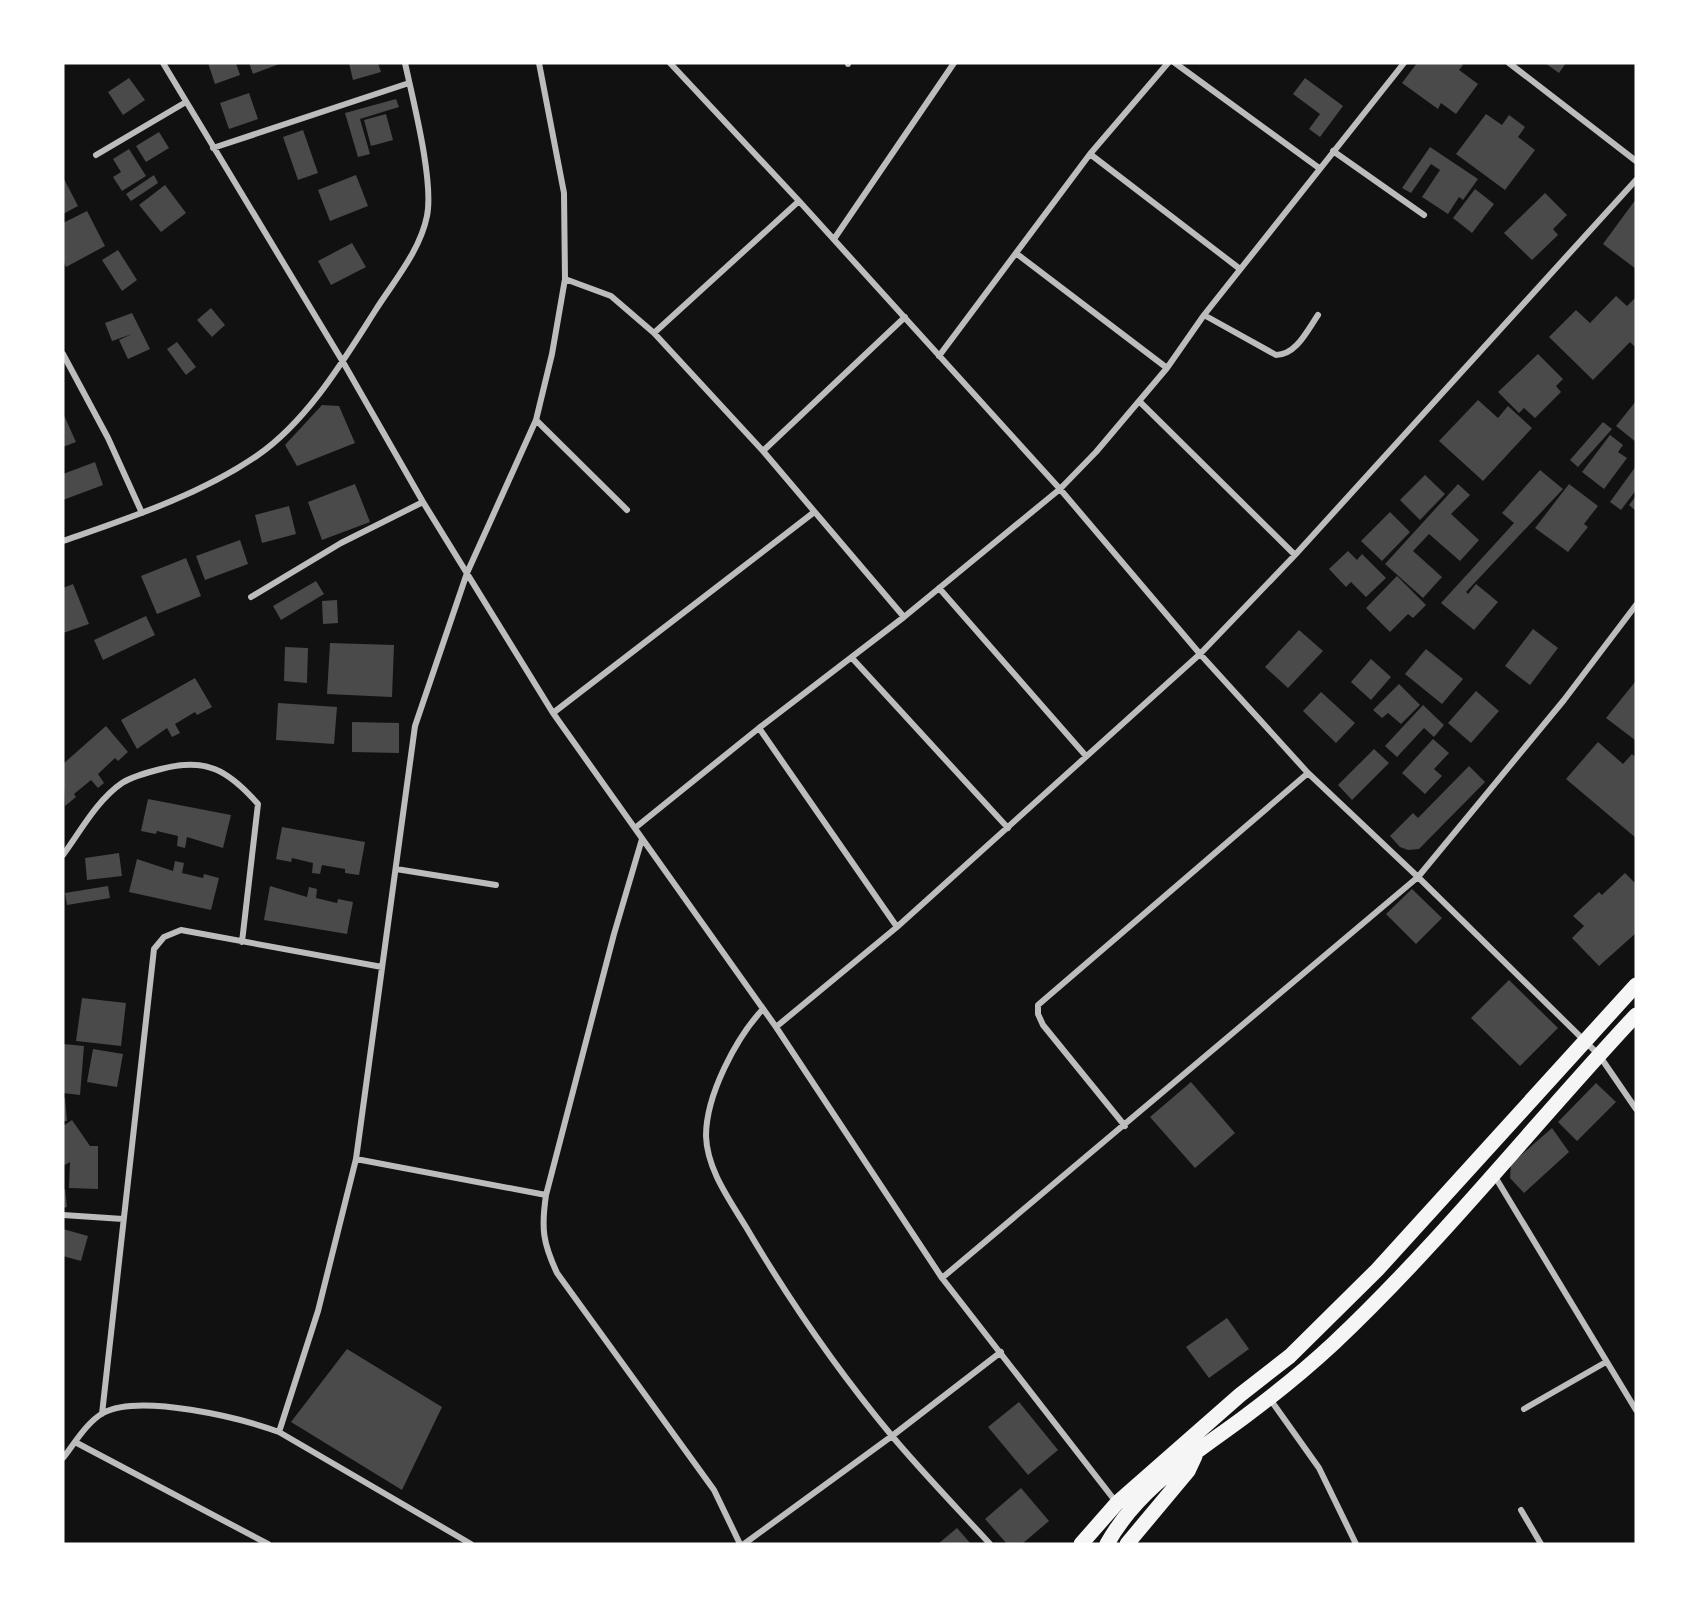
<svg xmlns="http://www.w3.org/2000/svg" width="1699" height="1607" viewBox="0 0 1699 1607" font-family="Georgia,serif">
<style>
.building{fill:#4a4a4a}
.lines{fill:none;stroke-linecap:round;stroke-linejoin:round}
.minor{stroke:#bcbcbc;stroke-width:6}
.primary{stroke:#f5f5f5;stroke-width:15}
</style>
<rect width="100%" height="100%" fill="#111"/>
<path class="building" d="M208,63H236L240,75L215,84Z
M249,63H282L253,74Z
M349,63H378L381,72L353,80Z
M1417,63H1461L1463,65L1459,70L1478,84L1456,114L1441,103L1438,109L1402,83Z
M1545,63H1566L1559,73Z
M129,78L145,100L123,115L108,92Z
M1305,78L1343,106L1320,137L1309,129L1320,114L1293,94Z
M249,93L258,119L229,129L220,103Z
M396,99L399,107L360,119L370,154L358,157L345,113Z
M386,114L393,140L371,146L364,120Z
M1486,114L1502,125L1509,115L1525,127L1518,137L1535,150L1505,190L1456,154Z
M303,130L318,173L298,180L283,137Z
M159,132L169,148L146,162L136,146Z
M1430,147L1478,179L1463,200L1459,197L1448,214L1422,197L1440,170L1431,164L1411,193L1402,188Z
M129,149L146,176L122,191L113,177L121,172L113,159Z
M154,175L158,183L131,201L126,194Z
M356,175L368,206L330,221L318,190Z
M63,177L78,206L63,214Z
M165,185L186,213L161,232L139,205Z
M1475,189L1494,204L1472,233L1453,218Z
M1545,193L1567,215L1553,229L1558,235L1532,260L1504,233Z
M1636,199V269L1603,244Z
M87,211L105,246L66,267L63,260V223Z
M352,243L366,267L331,285L318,261Z
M118,250L137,280L122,291L102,260Z
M1616,296L1627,306L1636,297V348L1630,342L1593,380L1549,337L1576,310L1590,323Z
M211,308L225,325L212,337L197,320Z
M132,313L150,349L128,359L119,340L132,334L112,341L105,323Z
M177,342L196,367L186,375L167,349Z
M1538,354L1563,379L1556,386L1561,392L1535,418L1524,408L1519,413L1498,392Z
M1478,400L1498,418L1508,406L1532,428L1483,481L1439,441Z
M1636,401V442L1616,426Z
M322,405L339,406L355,443L297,466L285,445Z
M63,413L76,442L63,447Z
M1603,422L1612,429L1578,467L1570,460Z
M1610,435L1623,445L1618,452L1627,458L1604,489L1582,472Z
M95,462L103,485L63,500V474Z
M1636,466V490L1621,510L1610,502Z
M1540,470L1563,489L1466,592L1468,594L1476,584L1498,602L1474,630L1441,603L1514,523L1502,513Z
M1425,475L1445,494L1420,520L1400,500Z
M355,484L370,522L322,540L308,502Z
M1458,484L1470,495L1451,514L1479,540L1460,561L1429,534L1413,551L1442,577L1423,598L1385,564Z
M1569,484L1598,506L1584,524L1588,527L1568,552L1535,528Z
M1636,496V511L1629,505Z
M289,506L296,534L262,543L255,515Z
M1390,512L1410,532L1382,561L1361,541Z
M240,540L248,564L205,580L196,556Z
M1348,551L1357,560L1362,554L1386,578L1366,597L1351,582L1346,587L1329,569Z
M186,558L201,596L157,614L141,576Z
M1397,576L1426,605L1413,618L1408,614L1390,632L1366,608Z
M316,581L324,594L281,620L273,606Z
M73,584L89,624L63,633V588Z
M337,600L338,623L323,624L322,601Z
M146,616L155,635L103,660L94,640Z
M1533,629L1558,648L1530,685L1505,666Z
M1299,630L1323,651L1288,688L1265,667Z
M330,643L394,645L392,697L327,694Z
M285,647L308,648L307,683L284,681Z
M1426,649L1463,679L1442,704L1405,674Z
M1371,659L1391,677L1371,700L1351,682Z
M195,678L212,707L197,715L195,712L175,724L180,733L172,737L167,728L137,749L121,720Z
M1635,682L1636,739L1635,740L1606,718Z
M1399,684L1420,705L1401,724L1388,713L1382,718L1373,710Z
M1476,691L1499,711L1471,743L1448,723Z
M1321,692L1355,723L1336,743L1303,711Z
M278,703L337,707L334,744L276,740Z
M1423,705L1444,725L1434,737L1424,728L1397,757L1385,746Z
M352,722L399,723V753L352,752Z
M106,726L128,752L118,761L115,758L98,774L104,783L98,788L91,780L74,794L76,797L65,806L63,764Z
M1433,739L1449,753L1434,769L1442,776L1425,794L1402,773Z
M1598,742L1623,764L1632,754L1636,758V838L1566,779Z
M1374,749L1389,763L1352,800L1338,785Z
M1469,766L1485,782L1419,849L1408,850L1400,847L1390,836L1413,813L1418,818Z
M148,799L231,815L223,848L187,837L185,848L177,846L178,836L157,831L156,834L141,831Z
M282,827L365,842L359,875L345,873V869L322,865L320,874L312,873L313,863L292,858L291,862L276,859Z
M119,853L122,876L87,880L85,858Z
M137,859L173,871L175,861L184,863L182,873L203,878L204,874L219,878L211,910L129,892Z
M1625,873L1636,884V933L1599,966L1572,938L1584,926L1573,916L1599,892L1602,895Z
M108,886L110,898L67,905L65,893Z
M270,886L307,897L309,887L317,889L316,898L337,903L338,899L353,902L347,934L264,920Z
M1412,889L1442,918L1416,944L1386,914Z
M1509,980L1558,1028L1520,1066L1471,1018Z
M82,998L126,1003L121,1046L76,1041Z
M63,1044L84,1046L80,1095L63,1093Z
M93,1049L123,1054L117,1087L87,1082Z
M1191,1082L1235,1133L1195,1168L1150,1117Z
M1596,1083L1616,1102L1577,1141L1558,1122Z
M63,1098H65L67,1121H63Z
M72,1120L90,1146H98V1189L69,1188L70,1162L65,1165L63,1162V1126Z
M1552,1128L1569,1152L1524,1193L1510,1178L1511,1164Z
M63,1189H65L67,1207L63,1208Z
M63,1229L88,1236L81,1261L63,1256Z
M1227,1318L1249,1349L1209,1378L1186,1347Z
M347,1349L442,1407L402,1490L291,1422Z
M1019,1402L1058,1450L1028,1475L988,1427Z
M1021,1488L1049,1521L1022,1544H1007L985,1519Z
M957,1528L971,1544H938Z"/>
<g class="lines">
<path class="minor" d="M163,63L343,362L423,502L553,713L776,1027L942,1278L1116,1502
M670,63L799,201L1060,489L1200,654L1308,773L1418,877L1599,1055L1636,1109
M1175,63L1319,168
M1509,63L1636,161
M848,64V63
M213,148L409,83
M1333,151L1424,215
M1090,154L1240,269
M96,155L186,102
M834,239L954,63
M1017,254L1167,368
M565,279L611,296L654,333L763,451L904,617
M1204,315L1276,355C1296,355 1307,331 1318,315
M654,333L799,201
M63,354L108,438L142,513
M939,356L1090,154L1168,63
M1139,401L1295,555
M536,420L627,510
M763,451L905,317
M63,541C129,518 200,495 258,455C308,420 343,361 375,311C394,281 420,251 427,216C434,181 413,100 405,63
M939,588L1086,756
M251,597L341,543L423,502
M852,658L1008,828
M553,713L813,513
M759,728L897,927
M635,828L759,728L904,617L1060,489L1096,452L1167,368L1204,315L1404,63
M642,839L614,934L546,1195C541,1229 543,1243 557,1273L714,1490L740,1544
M63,855C80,832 97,800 122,783C133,776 149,772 161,769C206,757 228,770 258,804L242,942
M396,869L496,885
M763,1009C736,1038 706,1095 706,1136C707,1169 729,1199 746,1227C789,1300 837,1370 892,1436C923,1473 957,1508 990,1544
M776,1027L897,927L1200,654L1295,555L1636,180
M1125,1126L1043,1025L1038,1014V1005L1308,773
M356,1159L546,1195
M1494,1175L1636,1410
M63,1215L123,1219
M942,1278L1418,877L1564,700L1636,605
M1270,1399L1319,1468L1356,1544
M1524,1409L1606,1362
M102,1414L154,949L164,937L181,930L382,967
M279,1432L318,1311L356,1159L415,726L467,573L536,420L552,354L565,279L564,193L539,63
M75,1442L268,1544
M63,1458C74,1444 87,1422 103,1413C140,1393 241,1418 279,1432L471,1544
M1521,1510L1541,1544
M744,1544L892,1436L1001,1352"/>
<path class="primary" d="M1081,1544L1117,1503L1240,1395L1290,1356L1377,1270L1636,985
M1107,1544C1138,1488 1193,1455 1243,1418C1274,1395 1305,1370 1334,1343C1442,1241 1535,1123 1636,1015
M1127,1544L1188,1471L1195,1456"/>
</g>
<rect width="1699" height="1607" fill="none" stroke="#ffffff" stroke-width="129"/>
</svg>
